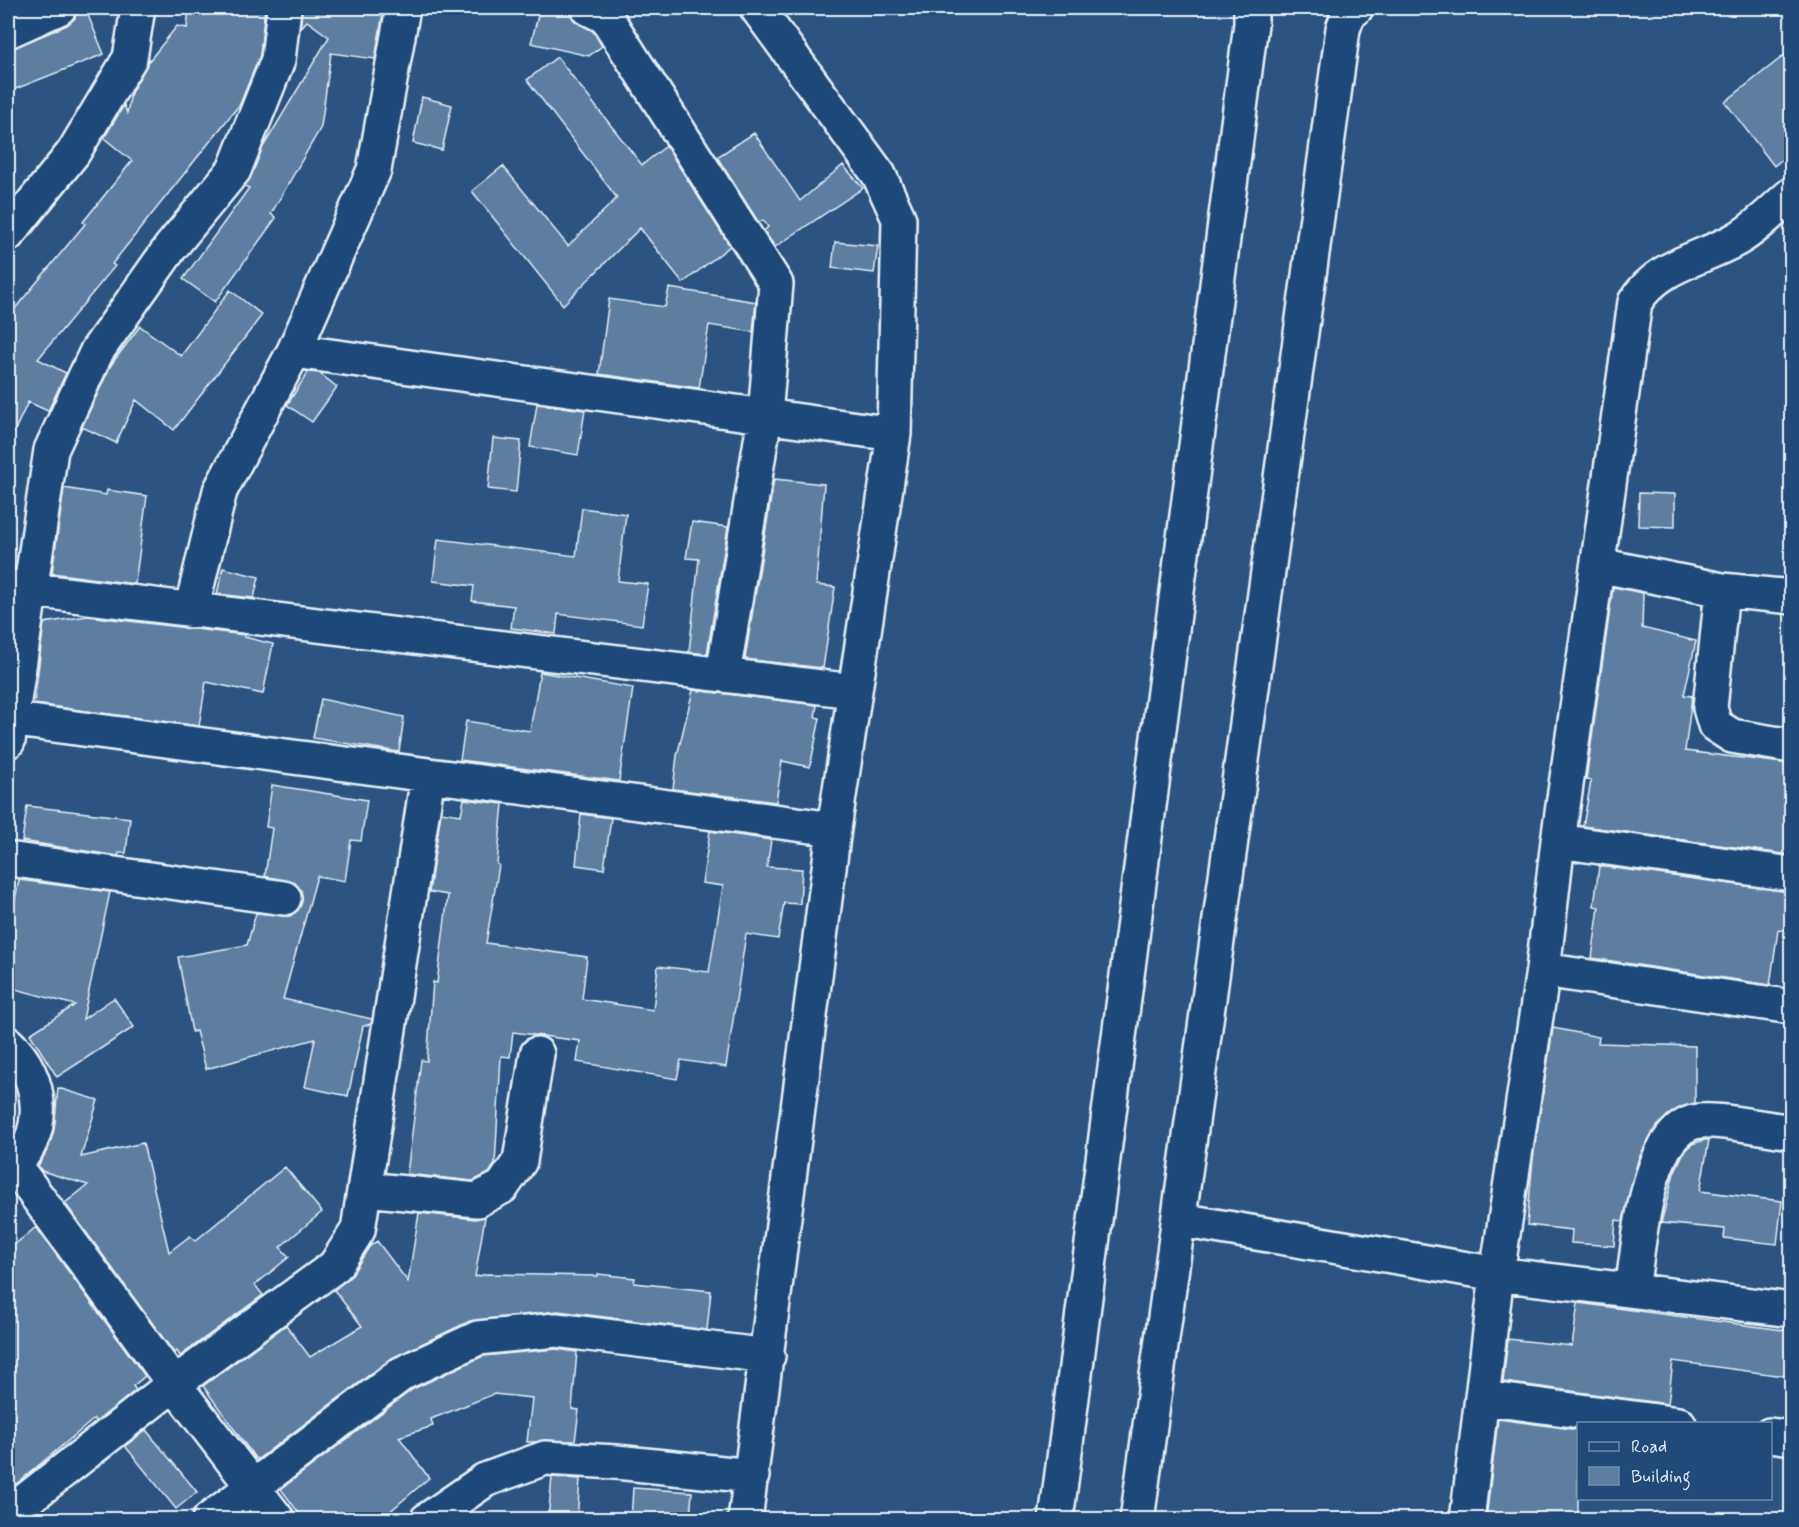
<svg xmlns="http://www.w3.org/2000/svg" width="1799" height="1527" viewBox="0 0 1799 1527" font-family="Mynerve,sans-serif">
<style>
.building{fill:#5d7da1;stroke:#e8f1f8;stroke-width:1.5}
.lines{fill:none;stroke-linecap:round;stroke-linejoin:round}
.minor-casing{stroke:#e8f1f8;stroke-width:38}
.minor{stroke:#1f4a7a;stroke-width:33}
</style>
<rect width="100%" height="100%" fill="#2b5482"/>
<filter id="ink" filterUnits="userSpaceOnUse"><feTurbulence type="fractalNoise" baseFrequency=".0167" numOctaves="2"/><feDisplacementMap in="SourceGraphic" scale="12" xChannelSelector="R" yChannelSelector="G"/><feConvolveMatrix kernelMatrix="1 2 1 2 8 2 1 2 1" color-interpolation-filters="sRGB"/></filter>
<g filter="url(#ink)">
<path class="building" d="M77,8H85L104,54L8,92V50L67,25L75,18Z
M189,8H265L260,55L240,104L112,264L115,266L38,359L66,373L48,411L28,402L8,445V317L85,224L83,222L132,161L104,138L124,105L127,113L131,93L149,61L177,26L187,28Z
M302,8H384L375,59L331,53L321,127L271,214L276,218L215,302L183,279L249,188L245,186L263,147L329,37L307,21L300,29Z
M540,8H570L573,19L593,31L602,46L589,56L531,43Z
M1791,50V152L1774,166L1725,102Z
M557,57L642,165L666,146L730,246L683,283L640,228L563,305L472,191L503,166L568,246L617,198L527,80Z
M422,97L452,105L442,150L413,143Z
M754,133L800,201L843,165L863,188L775,247L764,231L768,227L763,220L759,223L717,157Z
M835,242L878,246L874,273L832,268Z
M669,288L756,302L753,332L709,325L699,388L599,374L609,299L665,307Z
M230,290L262,315L174,430L136,400L116,443L82,427L111,365L140,326L181,356Z
M308,372L319,373L337,387L312,422L287,405Z
M537,404L585,410L578,455L530,447Z
M493,438L521,441L516,492L488,489Z
M774,479L824,484L816,585L835,587L823,668L745,659Z
M64,488L106,495L107,490L147,496L135,584L52,573Z
M1639,493L1675,494V527L1638,526Z
M582,508L626,514L618,581L648,584L642,625L558,614L556,634L511,628L514,606L472,601L474,586L433,581L438,539L576,556Z
M692,522L728,527L707,654L689,652L699,559L686,558Z
M223,568L259,577L254,598L217,594Z
M1613,587L1643,593L1642,628L1696,641L1684,695L1692,696L1685,751L1791,764V855L1583,826L1591,781L1586,780Z
M87,616L245,635L244,637L273,644L263,694L206,682L199,726L34,704L44,623Z
M540,672L633,688L619,781L460,760L466,721L530,731Z
M693,690L817,705L815,717L820,718L810,767L782,761L776,802L673,789L677,756Z
M321,699L404,717L399,752L313,738Z
M272,785L367,800L361,841L351,840L345,881L317,876L283,999L372,1019L371,1024L363,1026L348,1096L305,1087L315,1039L206,1069L196,1031L192,1032L178,957L247,945L256,913L290,916L298,910L302,901L301,890L295,883L265,876L272,828L266,827Z
M464,799L503,804L497,864L499,865L486,943L587,957L582,999L653,1010L658,966L709,972L723,886L702,883L710,831L771,840L767,867L802,869L800,904L784,903L778,939L746,934L726,1067L681,1060L677,1079L577,1062L580,1041L513,1032L510,1057L501,1056L495,1164L489,1173L473,1181L407,1174L421,1060L427,1061L433,982L437,983L448,895L429,892L441,812L461,815Z
M27,806L130,818L126,853H119L118,856L22,841Z
M581,814L611,818L604,869L576,865Z
M1599,866L1791,892V932L1778,930L1770,985L1592,958L1599,907L1594,906Z
M19,880L110,892L83,1019L114,998L134,1027L57,1077L30,1034L75,1005L8,987V934Z
M1553,1028L1599,1037L1598,1043L1695,1046V1103L1668,1115L1651,1135L1638,1160L1623,1221L1616,1220L1614,1246L1571,1243L1572,1230L1527,1225L1533,1158Z
M58,1088L98,1100L81,1157L143,1143L169,1252L190,1236L195,1241L285,1167L322,1212L280,1247L289,1257L255,1285L263,1295L180,1356L177,1351L174,1353L65,1203L88,1185L42,1171L38,1166L49,1147L54,1130Z
M1704,1140H1709L1700,1191L1782,1201L1777,1244L1724,1238L1725,1229L1661,1223L1674,1173L1683,1154L1692,1144Z
M419,1213L475,1219L485,1217L475,1277L487,1274L598,1276V1274L635,1278L634,1283L711,1291L707,1330L558,1311L470,1321L392,1358L258,1459L255,1458L203,1386L286,1325L310,1357L362,1326L334,1290L351,1276L369,1247L377,1241L408,1282Z
M36,1227L145,1376L133,1386L136,1390L96,1422L94,1419L8,1491V1250Z
M1578,1303L1791,1331V1377L1673,1361L1668,1404L1503,1382L1508,1339L1572,1346Z
M556,1349L577,1352L572,1409L579,1410L575,1441L527,1442L532,1398L494,1394L431,1419L433,1426L399,1437L429,1478L380,1520H304L281,1489L413,1389L483,1356Z
M1498,1419L1578,1430V1520H1486Z
M146,1430L197,1492L176,1509L125,1446Z
M552,1477L580,1479L577,1520H548Z
M633,1488L692,1492L690,1520H631Z"/>
<g class="lines">
<g class="minor-casing">
<path id="minor" d="M588,8L606,17L776,284L765,416L723,675
M8,31L59,8
M8,234L73,153L130,58L138,8
M294,351L894,434
M1598,565L1722,590L1792,597
M8,587L853,691
M1722,590L1710,708L1715,725L1732,736L1792,746
M191,611L220,491L294,351L374,170L403,8
M8,719L834,829
M8,741L51,450L97,351L170,248L234,170L278,60L284,8
M1558,841L1792,874
M8,859L284,898
M1543,970L1792,1007
M8,1044C44,1076 50,1139 8,1169
M14,1165L174,1384L278,1520
M365,1189L477,1200L502,1187L520,1161L537,1054
M1180,1220L1497,1274L1792,1310
M1632,1290C1639,1249 1645,1126 1700,1121C1722,1119 1768,1129 1792,1132
M1482,1398L1679,1424
M1770,1435L1792,1438
M8,1514L174,1384L335,1266L358,1230L428,776
M209,1520L403,1373L478,1338L556,1330L768,1356
M427,1520L485,1480L545,1458L616,1462L752,1476
M745,1520L834,829L894,434L899,219L879,175L757,8
M1056,1520L1251,24V8
M1137,1520L1343,29L1348,15L1356,8
M1467,1520L1497,1274L1543,970L1558,841L1635,302C1659,264 1700,260 1737,239C1757,228 1774,209 1792,194"/>
</g>
<use href="#minor" class="minor"/>
</g>
</g>
<rect width="1799" height="1527" fill="none" stroke="#1f4a7a" stroke-width="30"/>
<rect x="15" y="15" width="1769" height="1497" fill="none" stroke="#e8f1f8" stroke-width="2" filter="url(#ink)"/>
<rect x="1577" y="1422" width="195" height="78" fill="#1f4a7a" stroke="#6f8dac" stroke-width="1.5"/>
<rect x="1589" y="1442" width="30" height="9" fill="#1f4a7a" stroke="#6f8dac" stroke-width="1.5"/>
<text x="1631" y="1452" font-size="18" fill="#e8f1f8">Road</text>
<rect x="1589" y="1467" width="30" height="18" fill="#5d7da1" stroke="#6f8dac" stroke-width="1.5"/>
<text x="1631" y="1482" font-size="18" fill="#e8f1f8">Building</text>
</svg>
